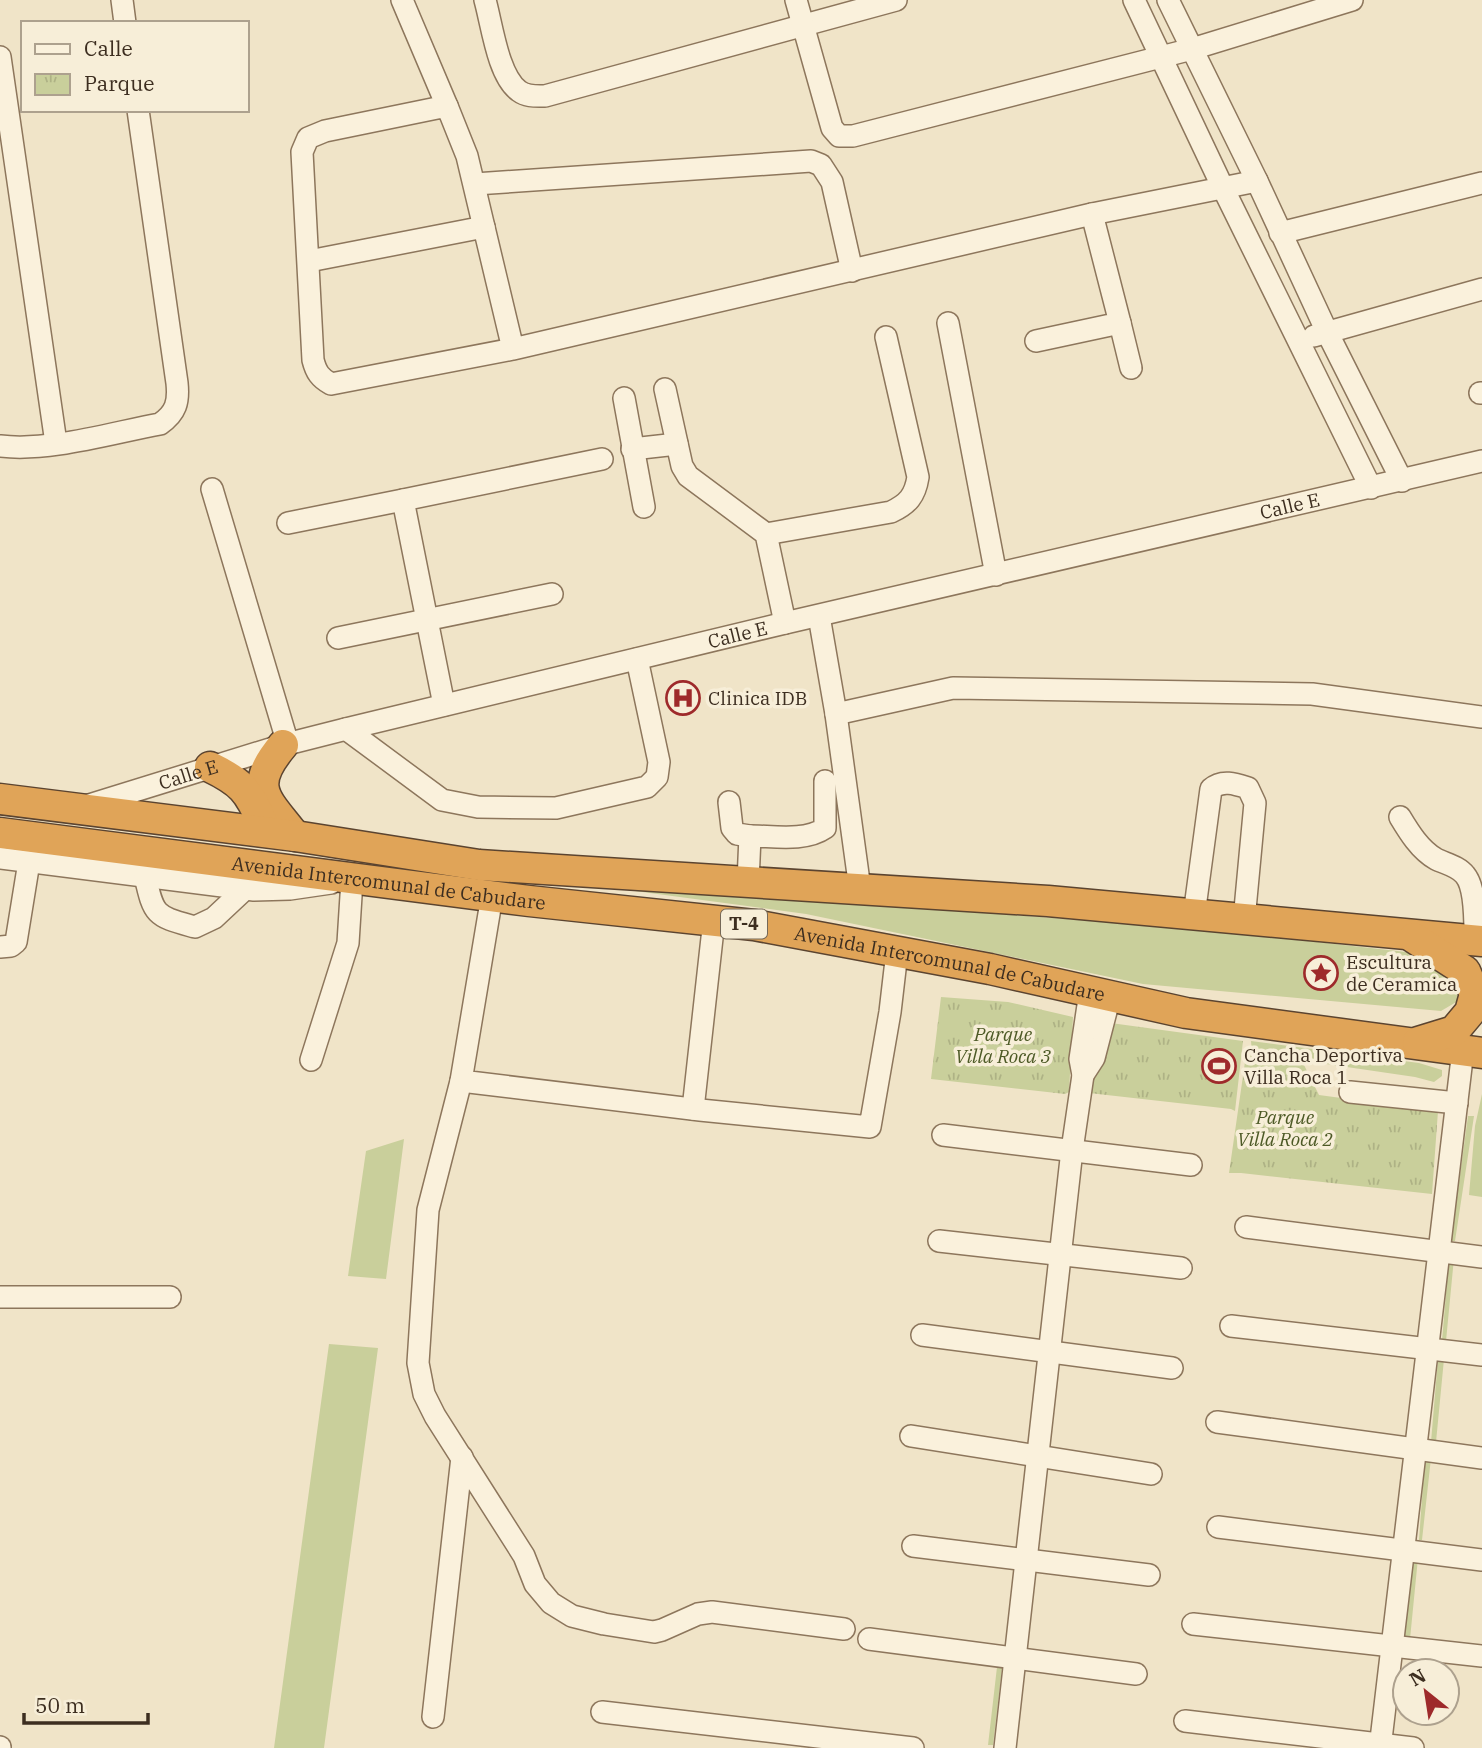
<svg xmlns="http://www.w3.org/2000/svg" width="1482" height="1748" viewBox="0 0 1482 1748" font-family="'IBM Plex Serif',serif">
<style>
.green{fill:#c9cf9b}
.park{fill:url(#park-tufts)}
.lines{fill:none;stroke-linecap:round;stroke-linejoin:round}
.minor-casing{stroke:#8d765c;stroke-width:24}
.highway-casing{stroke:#5b4430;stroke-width:33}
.minor{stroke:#faf1dc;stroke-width:21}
.highway{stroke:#e0a458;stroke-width:30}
.labels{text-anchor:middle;stroke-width:7;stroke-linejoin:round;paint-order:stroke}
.shield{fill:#f7eed8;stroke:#756857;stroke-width:2}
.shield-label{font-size:18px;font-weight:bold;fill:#3d2e20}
.street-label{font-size:19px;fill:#3d2e20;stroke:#f7eed8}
.poi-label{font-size:19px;fill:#3d2e20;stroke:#f7eed8;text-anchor:start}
.park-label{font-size:19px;font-style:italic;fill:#4d5a26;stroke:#f7eed8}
</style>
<defs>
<pattern id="park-tufts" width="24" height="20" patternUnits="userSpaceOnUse" patternTransform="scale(1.75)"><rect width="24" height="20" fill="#c9cf9b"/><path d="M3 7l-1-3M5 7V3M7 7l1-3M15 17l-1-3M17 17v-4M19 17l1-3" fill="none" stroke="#aeb285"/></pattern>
</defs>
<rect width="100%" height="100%" fill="#f0e4c8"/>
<path class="green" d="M560,881L1201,929L1415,953L1432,960L1460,987L1458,1001L1441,1011L1143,984L806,914Z
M1251,1041L1419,1063L1442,1070V1076L1434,1082L1415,1077L1252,1053Z
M1482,1094V1197L1469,1195L1475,1126Z
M1468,1116H1474L1455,1241H1451Z
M404,1139L386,1279L348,1276L366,1151Z
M1449,1258H1454L1446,1341H1442Z
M329,1344L378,1348L324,1748H274Z
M1438,1359H1444L1436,1442H1431Z
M1425,1457L1431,1458L1422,1540H1419Z
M1413,1557L1418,1558L1410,1639L1404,1638Z
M997,1667L1002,1668L993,1745H988Z"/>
<path class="park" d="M941,997L1008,1002L1073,1017L1069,1092L1065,1094L931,1079Z
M1096,1021L1243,1041L1235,1111L1231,1109L1089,1093Z
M1246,1055L1303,1063L1319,1095L1438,1111L1432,1194L1241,1173H1229Z"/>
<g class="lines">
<g class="minor-casing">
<g id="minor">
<path d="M122,0L125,23"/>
<path d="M402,0L447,106"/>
<path d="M485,0C492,25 498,76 519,91C527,97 536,96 545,96L896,0"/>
<path d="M796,0L832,128L839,136H853L1192,49L1352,0"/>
<path d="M1134,0L1223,188L1371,488"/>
<path d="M1168,0L1257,181L1327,332L1402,481"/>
<path d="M0,57L56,443"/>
<path d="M475,184L811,161L821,165L832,182L852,271"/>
<path d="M1280,233L1482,183"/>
<path d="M309,261L484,227"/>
<path d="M948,323L996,575"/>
<path d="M1120,323L1131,368"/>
<path d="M1314,336L1482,289"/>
<path d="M1036,341L1120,323L1092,214"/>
<path d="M513,349L467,156L447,106L325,131L308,138L302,152L313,360C316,372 320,378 331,384L513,349L1092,214L1257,181"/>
<path d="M665,389L682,466L688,476L766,534L785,623"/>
<path d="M1480,393H1482"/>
<path d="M624,398L644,507"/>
<path d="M0,446C49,452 111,433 160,424C176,413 179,402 177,383L138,110"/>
<path d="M632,449L677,444"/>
<path d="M212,489L288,744"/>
<path d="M288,523L403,500"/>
<path d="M766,534L891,512C908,504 915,496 918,477L886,337"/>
<path d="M819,616L836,714L860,889"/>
<path d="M338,638L552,594"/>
<path d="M444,705L403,500L602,459"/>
<path d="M836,714L953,688L1312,694L1482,717"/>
<path d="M346,729L442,800L478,807L556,808L647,787L657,777L659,762L637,659"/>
<path d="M729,802L732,828L737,834L750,836"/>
<path id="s1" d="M86,806L283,745L346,729L785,623L1482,461"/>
<path d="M1400,817C1409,832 1420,850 1436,859C1446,864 1458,866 1465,875C1476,888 1475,923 1475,940"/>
<path d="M0,858L254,890L290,889L331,883"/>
<path d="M145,876C154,917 156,916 195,927L214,918L245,889"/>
<path d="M748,882L750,836C773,836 805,842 825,828V781"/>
<path d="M492,896L461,1081L700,1110L870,1127L890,1012L897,952"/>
<path d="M1194,915L1211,789C1222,779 1236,784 1248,788L1255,803L1244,920"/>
<path d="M0,947L11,946L16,942L29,862"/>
<path d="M311,1060L348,943L352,880"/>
<path d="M1083,1075L1094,1058L1110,996"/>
<path d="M461,1081L428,1210L418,1363L424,1394L435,1416L524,1556L535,1584L551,1603L572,1616L604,1624L654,1632L662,1630L698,1614L712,1612L844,1629"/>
<path d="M1350,1092L1457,1103"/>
<path d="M693,1109L714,920"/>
<path d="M943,1135L1191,1165"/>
<path d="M1246,1227L1482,1257"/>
<path d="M939,1241L1181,1268"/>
<path d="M0,1297H170"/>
<path d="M1231,1326L1482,1355"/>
<path d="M922,1335L1172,1368"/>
<path d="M1217,1422L1482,1458"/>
<path d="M911,1436L1151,1474"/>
<path d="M1218,1527L1482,1560"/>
<path d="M913,1546L1149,1575"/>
<path d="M1193,1624L1482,1656"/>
<path d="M869,1639L1136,1674"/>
<path d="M602,1712L913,1748"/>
<path d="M433,1717L462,1457"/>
<path d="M1185,1721L1413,1748"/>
<path d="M0,1747V1748"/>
<path d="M1005,1748L1072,1150L1083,1075L1080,1059L1090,992"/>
<path d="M1380,1748L1463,1050"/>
</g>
</g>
<g class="highway-casing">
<g id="highway">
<path d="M283,745C247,788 266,798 295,836"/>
<path d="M210,767C241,782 249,791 262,822"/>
<path d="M0,799L295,836L479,865L1048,901L1482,941"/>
<path id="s2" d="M0,833L529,901L754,925L990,969L1186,1013L1482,1053"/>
<path d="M1414,938L1465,971L1475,994L1470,1012L1454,1031L1418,1042"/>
</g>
</g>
<use href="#minor" class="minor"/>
<use href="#highway" class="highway"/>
</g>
<defs>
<g id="hospital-ring" transform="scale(1.75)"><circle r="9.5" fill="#f7eed8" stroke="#9e2a2b" stroke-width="1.5"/><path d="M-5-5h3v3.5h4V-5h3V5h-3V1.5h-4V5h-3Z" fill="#9e2a2b"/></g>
<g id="sight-ring" transform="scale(1.75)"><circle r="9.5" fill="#f7eed8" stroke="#9e2a2b" stroke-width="1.5"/><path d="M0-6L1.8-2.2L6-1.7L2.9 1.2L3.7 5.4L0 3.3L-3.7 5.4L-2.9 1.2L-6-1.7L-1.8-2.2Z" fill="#9e2a2b"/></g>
<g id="stadium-ring" transform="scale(1.75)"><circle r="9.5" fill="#f7eed8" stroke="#9e2a2b" stroke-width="1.5"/><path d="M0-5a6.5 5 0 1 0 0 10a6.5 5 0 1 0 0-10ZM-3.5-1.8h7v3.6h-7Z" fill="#9e2a2b"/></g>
</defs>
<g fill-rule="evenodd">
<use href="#hospital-ring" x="683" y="698"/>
<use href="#sight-ring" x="1321" y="973"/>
<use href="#stadium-ring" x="1219" y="1066"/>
</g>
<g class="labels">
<rect class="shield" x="721" y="909.5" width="46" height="29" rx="5"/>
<g class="shield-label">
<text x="744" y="930">T-4</text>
</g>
<g class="street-label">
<text dy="7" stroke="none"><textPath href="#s1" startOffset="1241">Calle E</textPath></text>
<text dy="7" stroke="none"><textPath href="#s1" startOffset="674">Calle E</textPath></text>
<text dy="7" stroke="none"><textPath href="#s1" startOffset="107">Calle E</textPath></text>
<text dy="7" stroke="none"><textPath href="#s2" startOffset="392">Avenida Intercomunal de Cabudare</textPath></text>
<text dy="7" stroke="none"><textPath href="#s2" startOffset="959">Avenida Intercomunal de Cabudare</textPath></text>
</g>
<g class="poi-label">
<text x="708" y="705">Clinica IDB</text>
<text x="1346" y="969">Escultura<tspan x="1346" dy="22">de Ceramica</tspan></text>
<text x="1244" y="1062">Cancha Deportiva<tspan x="1244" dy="22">Villa Roca 1</tspan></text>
</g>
<g class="park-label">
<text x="1003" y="1041">Parque<tspan x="1003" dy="22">Villa Roca 3</tspan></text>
<text x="1285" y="1124">Parque<tspan x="1285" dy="22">Villa Roca 2</tspan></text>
</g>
</g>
<rect x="21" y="21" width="228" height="91" fill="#f7eed8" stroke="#ada18e" stroke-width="2"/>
<rect x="35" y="44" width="35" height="10" fill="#faf1dc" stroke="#ada18e" stroke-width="2"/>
<text x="84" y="56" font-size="21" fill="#3d2e20">Calle</text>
<rect x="35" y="74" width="35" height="21" fill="url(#park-tufts)" stroke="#ada18e" stroke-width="2"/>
<text x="84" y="91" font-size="21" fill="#3d2e20">Parque</text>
<g transform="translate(1426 1692) rotate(330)"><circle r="33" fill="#f7eed8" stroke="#ada18e" stroke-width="2"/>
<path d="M0-5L12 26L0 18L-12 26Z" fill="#9e2a2b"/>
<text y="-10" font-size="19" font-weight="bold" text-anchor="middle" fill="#3d2e20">N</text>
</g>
<path d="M24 1713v10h124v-10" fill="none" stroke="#3d2e20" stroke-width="3.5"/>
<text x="35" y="1713" font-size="21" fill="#3d2e20" stroke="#f7eed8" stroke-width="5" paint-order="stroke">50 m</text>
</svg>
